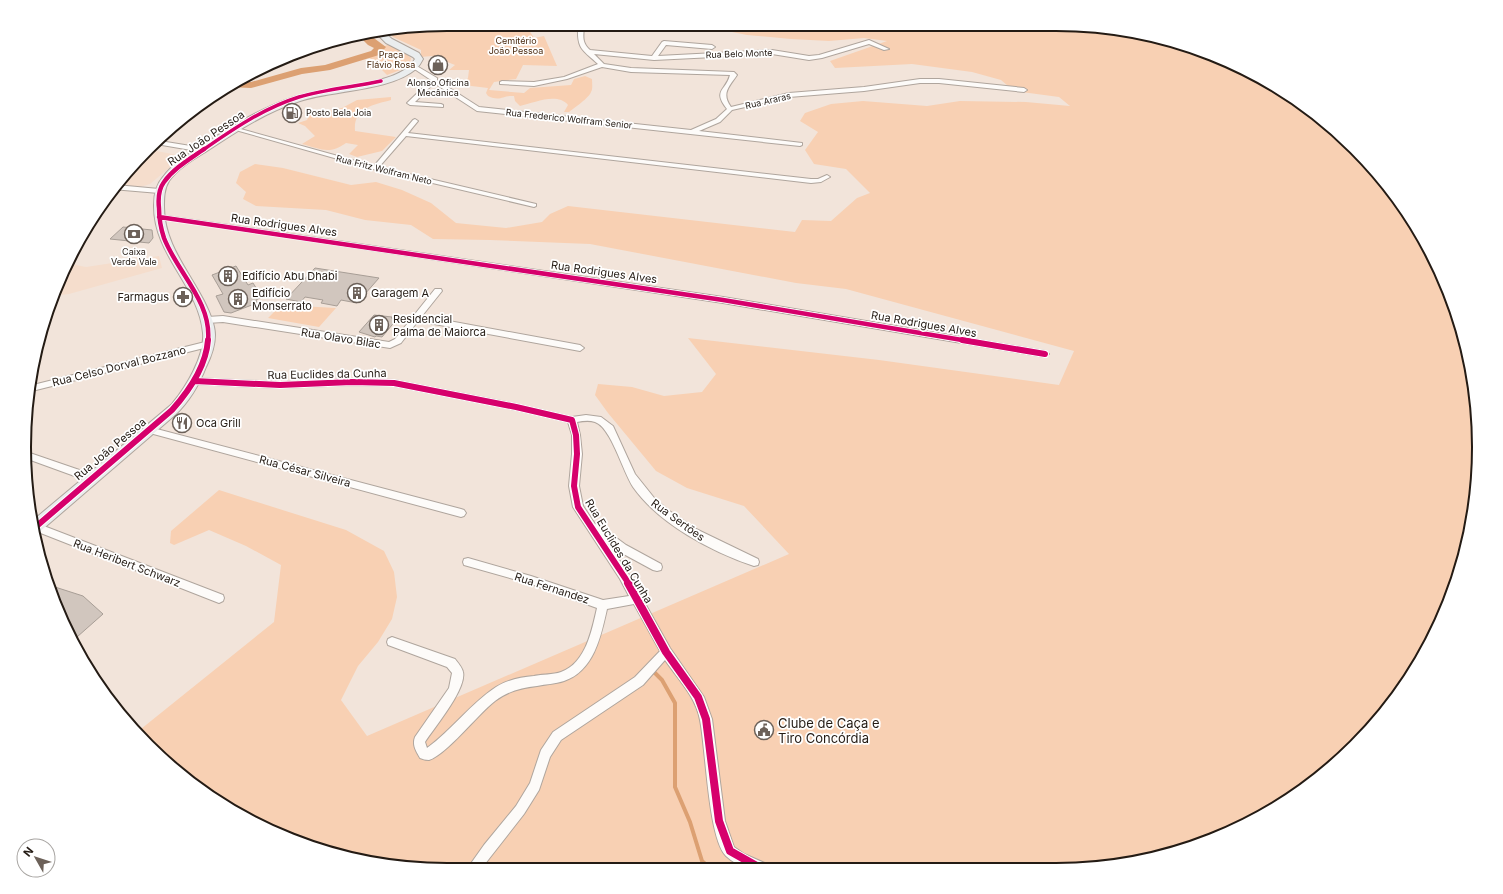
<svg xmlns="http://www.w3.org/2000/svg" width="1503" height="894" viewBox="0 0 1503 894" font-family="Inter,sans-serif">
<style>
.built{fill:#f5ddcc}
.green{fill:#f8d0b3}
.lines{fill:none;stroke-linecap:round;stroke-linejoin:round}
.stream{stroke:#dca072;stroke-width:4}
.river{fill:#dca072;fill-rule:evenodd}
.building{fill:#d1c6be;stroke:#a89e96}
.minor-casing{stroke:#afa59d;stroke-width:2}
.secondary-casing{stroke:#afa59d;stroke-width:2}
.minor{fill:#fdfbf9;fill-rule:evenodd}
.secondary{fill:#eaedee;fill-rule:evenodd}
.cycleway-far3-casing{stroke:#fff;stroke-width:5}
.cycleway-far2-casing{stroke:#fff;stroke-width:6}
.cycleway-far1-casing{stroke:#fff;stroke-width:8}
.cycleway-casing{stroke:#fff;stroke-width:10}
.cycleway-far3{stroke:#d6006c;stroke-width:3.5}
.cycleway-far2{stroke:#d6006c;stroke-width:4.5}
.cycleway-far1{stroke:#d6006c;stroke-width:6}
.cycleway{stroke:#d6006c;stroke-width:8}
.labels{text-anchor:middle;stroke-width:3.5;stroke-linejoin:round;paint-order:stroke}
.far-park-label{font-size:9px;fill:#49290e;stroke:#fff}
.far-street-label{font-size:9px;fill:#241b14;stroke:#fff}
.far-poi-label{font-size:9px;fill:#241b14;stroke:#fff}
.street-label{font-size:11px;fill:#241b14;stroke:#fff}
.poi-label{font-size:11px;fill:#241b14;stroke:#fff;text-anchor:start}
.near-poi-label{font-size:13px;fill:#241b14;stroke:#fff;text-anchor:start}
.rim{fill:none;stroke:#241b14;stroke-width:2}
</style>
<rect width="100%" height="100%" fill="#f2e4da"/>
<path class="built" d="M151,150L183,156L150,184L136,188L116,185Z
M159,256L162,268L69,294L53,296L66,263L86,267Z"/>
<path class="green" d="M1084,25L1192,47L1291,95L1355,148L1408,212L1447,285L1471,365L1479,447L1471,530L1447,609L1408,682L1335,765L1267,813L1192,848L1084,869H419L311,847L212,799L148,746L136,733L274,622L281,565L246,546L209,530L174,545L170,543L171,531L219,490L346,530L384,551L394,572L397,597L392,619L378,642L358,666L341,700L367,736L789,554L744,506L687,488L656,471L608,413L595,395L598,384L632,387L664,396L702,392L716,374L688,338L879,360L1059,385L1074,351L846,289L796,283L590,244L490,240L433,239L411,225L365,220L326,210L256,206L243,199L246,192L236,183L240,172L255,164L283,168L351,185L376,182L402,190L431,203L456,223L506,228L542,222L550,214L568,206L795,232L802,220L831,221L857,198L870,193L846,169L814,164L805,150L818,132L800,121L805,113L831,104L863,101L927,106L960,101L1026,102L1070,106L1059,97L1014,91L1001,80L972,72L912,64L835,68L830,61L887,41L864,38L829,41L791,39L747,35L717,29L715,26Z
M527,27L534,38L544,36L557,66L523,65L516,79L494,82L489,90L524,93L530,88L571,85L574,79L585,76L592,79C592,83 593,89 591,92C589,98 574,108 569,112H564L568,105C557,92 534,103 520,106L515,101L514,96C502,95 501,102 488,96L486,93L488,88L463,85L468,78L469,70H449L455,65L432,56L421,57V50L393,37L387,30L392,28Z
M389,44L404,52L411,58L410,62L403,69L387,75L369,57L380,52L383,47Z
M391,97V100C373,105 353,108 355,131L396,137L382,151L357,157L349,154L358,145L346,143C329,155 321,149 302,144L315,136L305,126L298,123L307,120L309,115L342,108L357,100Z
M281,305L336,308L319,327L268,318Z"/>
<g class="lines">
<path class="stream" d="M652,670L662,680L675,703V787L690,822L702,861L711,869"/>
<path class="river" d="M367,33L386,47L379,55L330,70L302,74L251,88L228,87L237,82H251L301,68L325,65L371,51L374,48L368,45L358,35Z"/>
</g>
<path class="building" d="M123,227L152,230L153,238L149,243L110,239Z
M236,266L248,285L253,283L262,297L256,300L257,303L231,313L224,312L216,296L223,294L212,275Z
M315,268L379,278L357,303L341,300L337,306L321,303L323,300L305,297L301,302L286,299Z
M374,315L392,317L391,318L397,319L382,337L376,336L375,337L359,332Z
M55,587L83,596L103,614L77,637L70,636L50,591Z"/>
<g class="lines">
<g class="minor-casing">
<path id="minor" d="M578,27H584C583,37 582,43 590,50L652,56L662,42L664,41L712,45L715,47L712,49L666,45L658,56L772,50L809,56L819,55L869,40L889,49L884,50L869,44L822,58L809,60L772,54L654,60L594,54L604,64L631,68L734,72L737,75C729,87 721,93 731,107L789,93L864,87L920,79H939L1024,88L1027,90L1024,92L939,83H920L864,91L789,97L732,110L720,122L699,131L802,143V145L800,146L477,111L434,83L415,102L441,104L443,105V107L410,105L407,103L431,80L413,68V66L415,65L437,78V80L479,107L691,130L716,119L727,109C712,90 726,91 730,75L631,72L602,67L567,79L534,86L500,84V82L502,81L534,82L564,77L598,64C583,50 577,50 578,27Z
M415,119L418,121L408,133L811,179H818L827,175L830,177L821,182L811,183L406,136L379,167L536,204V206L534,207L373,169L232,129L237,128L374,166L413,120Z
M160,141L203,148L206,150L203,152L156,144Z
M116,185L159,189L162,191L159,193L112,189Z
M159,215L723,297L1045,351L1049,354L1045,357L723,303L157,218V216Z
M435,289H441L442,291L422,316L580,345L584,348L580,351L418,321L401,343L390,348L223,322L207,323L203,320L207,317L223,316L389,342L395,339Z
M209,341L212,342L213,344L212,346L28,392L29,386Z
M194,378L280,382L352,379L394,380L516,404L572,417L586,415L601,417L613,426L635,474L655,499L668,510L696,529L758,559L759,562L758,565L754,566C712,552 659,524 633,487C623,472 611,427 595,422C589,420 583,421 577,422L580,435L582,454L579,486L583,506L595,524L599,525L626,545L661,564L662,567L661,570L657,571L653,570L618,551L607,542L628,573L670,648L704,697L712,719L725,821L734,847L744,854L767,864L768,869C752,869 739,868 726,856C708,838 706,749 700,720C696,697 678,679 665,660L643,685L561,740L550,757L539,790L524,814L481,869H467L484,845L516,806L530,783L541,750L553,732L635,677L660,651L634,604L607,609C601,636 594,671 564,681C555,684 546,684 537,686C521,688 508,691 495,701C478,714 446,755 429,760C425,760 423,759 420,758C416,751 412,745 415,737L449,688L452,673L447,667L388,645L387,642L388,639L392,637L455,659C458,663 462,667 463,672C467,689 434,728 425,742L427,748C452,730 470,704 496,687C507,680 521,677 534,676C542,674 553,675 561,672C586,663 592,630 597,608L531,584L464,565L463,562L464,559L468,558L531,576L603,600L629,596L620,579L573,507L569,486L572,454V435L568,422L516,410L394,386L352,385L280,388L194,384L190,381Z
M149,427L461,509L464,510L466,513L464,516L461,517L146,432L145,430L146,428Z
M24,451L94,475L96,478L94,481L91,482L25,458Z
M36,523L223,595L224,598L223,601L219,603L33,530L32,526Z"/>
</g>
<g class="secondary-casing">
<path id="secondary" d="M381,30L392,39L419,53L423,59C421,63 419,66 416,69C390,91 334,90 300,101C266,112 237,131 207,151C194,159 178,168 169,181C164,189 164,198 164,207C164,243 188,270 204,301C209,311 215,324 215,335C215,346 211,357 206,367C199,385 189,402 175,415L37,534L34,535L31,522L172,404C186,387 205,356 203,333C199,286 153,255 154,205C154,194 156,185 163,177C173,163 189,154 203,145C232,126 261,108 294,97C305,94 317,91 329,89C352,84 402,82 415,59L413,57L386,43L375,32Z"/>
</g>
<use href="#minor" class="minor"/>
<use href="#secondary" class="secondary"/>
<g class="cycleway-far3-casing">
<path id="cycleway-far3" d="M203,150C233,129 264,108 299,97C326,89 354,87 381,81"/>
</g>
<g class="cycleway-far2-casing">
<path id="cycleway-far2" d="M204,149C190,159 174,168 164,182C158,190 158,199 159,208C159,218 161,229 164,238C177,272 212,302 208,341
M159,217L723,300L968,341"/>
</g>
<g class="cycleway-far1-casing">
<path id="cycleway-far1" d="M962,340L1045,354
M194,381L280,385L352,382L394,383L516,407L572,420L576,435L577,454L574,486L578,507L629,584
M32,530L172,410C189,391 206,366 208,340"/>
</g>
<g class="cycleway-casing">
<path id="cycleway" d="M628,583L666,652L698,697L706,719L719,821L730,851L762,869"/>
</g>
<use href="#cycleway-far3" class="cycleway-far3"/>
<use href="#cycleway-far2" class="cycleway-far2"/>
<use href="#cycleway-far1" class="cycleway-far1"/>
<use href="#cycleway" class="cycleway"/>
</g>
<defs>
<g id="shop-ring" transform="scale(1)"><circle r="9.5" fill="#fff" stroke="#6c6159" stroke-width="1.5"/><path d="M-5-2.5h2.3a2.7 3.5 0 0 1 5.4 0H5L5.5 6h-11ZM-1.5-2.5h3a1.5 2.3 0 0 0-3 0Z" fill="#6c6159"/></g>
<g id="fuel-ring" transform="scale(1)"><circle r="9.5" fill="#fff" stroke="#6c6159" stroke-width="1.5"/><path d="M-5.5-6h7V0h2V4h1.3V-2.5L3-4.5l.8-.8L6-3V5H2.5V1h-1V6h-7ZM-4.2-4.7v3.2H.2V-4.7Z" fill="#6c6159"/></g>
<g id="bank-ring" transform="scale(1)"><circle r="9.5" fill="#fff" stroke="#6c6159" stroke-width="1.5"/><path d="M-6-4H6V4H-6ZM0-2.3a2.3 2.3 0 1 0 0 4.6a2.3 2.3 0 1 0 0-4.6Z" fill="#6c6159"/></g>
<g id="building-ring" transform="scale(1)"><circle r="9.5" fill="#fff" stroke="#6c6159" stroke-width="1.5"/><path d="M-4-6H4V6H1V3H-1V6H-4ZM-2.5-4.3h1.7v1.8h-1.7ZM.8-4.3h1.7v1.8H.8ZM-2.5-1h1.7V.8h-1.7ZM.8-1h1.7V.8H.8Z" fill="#6c6159"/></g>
<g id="pharmacy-ring" transform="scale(1)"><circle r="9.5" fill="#fff" stroke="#6c6159" stroke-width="1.5"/><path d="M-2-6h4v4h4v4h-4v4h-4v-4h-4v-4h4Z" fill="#6c6159"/></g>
<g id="restaurant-ring" transform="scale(1)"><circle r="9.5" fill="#fff" stroke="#6c6159" stroke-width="1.5"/><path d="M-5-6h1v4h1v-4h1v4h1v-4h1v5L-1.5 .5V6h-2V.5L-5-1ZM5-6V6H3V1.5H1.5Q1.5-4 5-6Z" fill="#6c6159"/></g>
<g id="civic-ring" transform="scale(1)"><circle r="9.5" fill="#fff" stroke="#6c6159" stroke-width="1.5"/><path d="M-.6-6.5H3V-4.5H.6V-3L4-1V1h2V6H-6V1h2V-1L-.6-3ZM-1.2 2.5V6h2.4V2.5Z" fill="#6c6159"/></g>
</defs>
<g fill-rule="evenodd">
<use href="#shop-ring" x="438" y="65"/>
<use href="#fuel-ring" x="292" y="113"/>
<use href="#bank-ring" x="134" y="234"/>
<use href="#building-ring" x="228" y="276"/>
<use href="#building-ring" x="357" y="293"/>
<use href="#pharmacy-ring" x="183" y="297"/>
<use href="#building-ring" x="238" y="299"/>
<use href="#building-ring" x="379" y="325"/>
<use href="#restaurant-ring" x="182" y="423"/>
<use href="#civic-ring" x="764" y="730"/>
</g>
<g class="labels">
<g class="far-park-label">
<text x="516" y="44">Cemitério<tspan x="516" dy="10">João Pessoa</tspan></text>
<text x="391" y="58">Praça<tspan x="391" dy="10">Flávio Rosa</tspan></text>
</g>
<g class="far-street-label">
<text transform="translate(739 54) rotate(-2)" y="3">Rua Belo Monte</text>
<text transform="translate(768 101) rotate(-13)" y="3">Rua Araras</text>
<text transform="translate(569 119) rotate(6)" y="3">Rua Frederico Wolfram Senior</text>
<text transform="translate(384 170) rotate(14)" y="3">Rua Fritz Wolfram Neto</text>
</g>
<g class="far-poi-label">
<text x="438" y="86">Alonso Oficina<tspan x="438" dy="10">Mecânica</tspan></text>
<text x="306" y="116" text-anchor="start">Posto Bela Joia</text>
<text x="134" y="255">Caixa<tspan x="134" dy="10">Verde Vale</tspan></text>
</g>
<g class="street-label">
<text transform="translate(206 138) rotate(-34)" y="4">Rua João Pessoa</text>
<text transform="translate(284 225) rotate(8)" y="4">Rua Rodrigues Alves</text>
<text transform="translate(604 272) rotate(8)" y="4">Rua Rodrigues Alves</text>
<text transform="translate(924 324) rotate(10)" y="4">Rua Rodrigues Alves</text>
<text transform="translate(341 338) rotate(9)" y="4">Rua Olavo Bilac</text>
<text transform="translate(119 366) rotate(-14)" y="4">Rua Celso Dorval Bozzano</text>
<text transform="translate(327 374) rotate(-1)" y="4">Rua Euclides da Cunha</text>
<text transform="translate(110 449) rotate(-40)" y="4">Rua João Pessoa</text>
<text transform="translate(305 471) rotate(15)" y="4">Rua César Silveira</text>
<text transform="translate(678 520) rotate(36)" y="4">Rua Sertões</text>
<text transform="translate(619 551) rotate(59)" y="4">Rua Euclides da Cunha</text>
<text transform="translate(127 563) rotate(21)" y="4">Rua Heribert Schwarz</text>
<text transform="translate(552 588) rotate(18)" y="4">Rua Fernandez</text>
</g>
<g class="poi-label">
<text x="242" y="280">Edifício Abu Dhabi</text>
<text x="252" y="297">Edifício<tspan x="252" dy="13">Monserrato</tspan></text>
<text x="371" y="297">Garagem A</text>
<text x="169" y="301" text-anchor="end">Farmagus</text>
<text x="393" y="323">Residencial<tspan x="393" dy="13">Palma de Maiorca</tspan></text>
<text x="196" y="427">Oca Grill</text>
</g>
<g class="near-poi-label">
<text x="778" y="728">Clube de Caça e<tspan x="778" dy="15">Tiro Concórdia</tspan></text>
</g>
</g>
<path d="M0 0H1503V894H0ZM447 31H1056A416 416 0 0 1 1472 447V447A416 416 0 0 1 1056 863H447A416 416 0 0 1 31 447V447A416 416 0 0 1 447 31Z" fill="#fff" fill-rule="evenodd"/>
<path class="rim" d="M447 31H1056A416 416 0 0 1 1472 447V447A416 416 0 0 1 1056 863H447A416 416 0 0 1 31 447V447A416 416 0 0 1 447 31Z"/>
<g transform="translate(36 858) rotate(309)"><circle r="19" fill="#ffffff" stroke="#a7a4a1"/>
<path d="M0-3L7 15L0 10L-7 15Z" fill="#6c6159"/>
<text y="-6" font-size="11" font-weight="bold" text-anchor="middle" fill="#241b14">N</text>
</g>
</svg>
